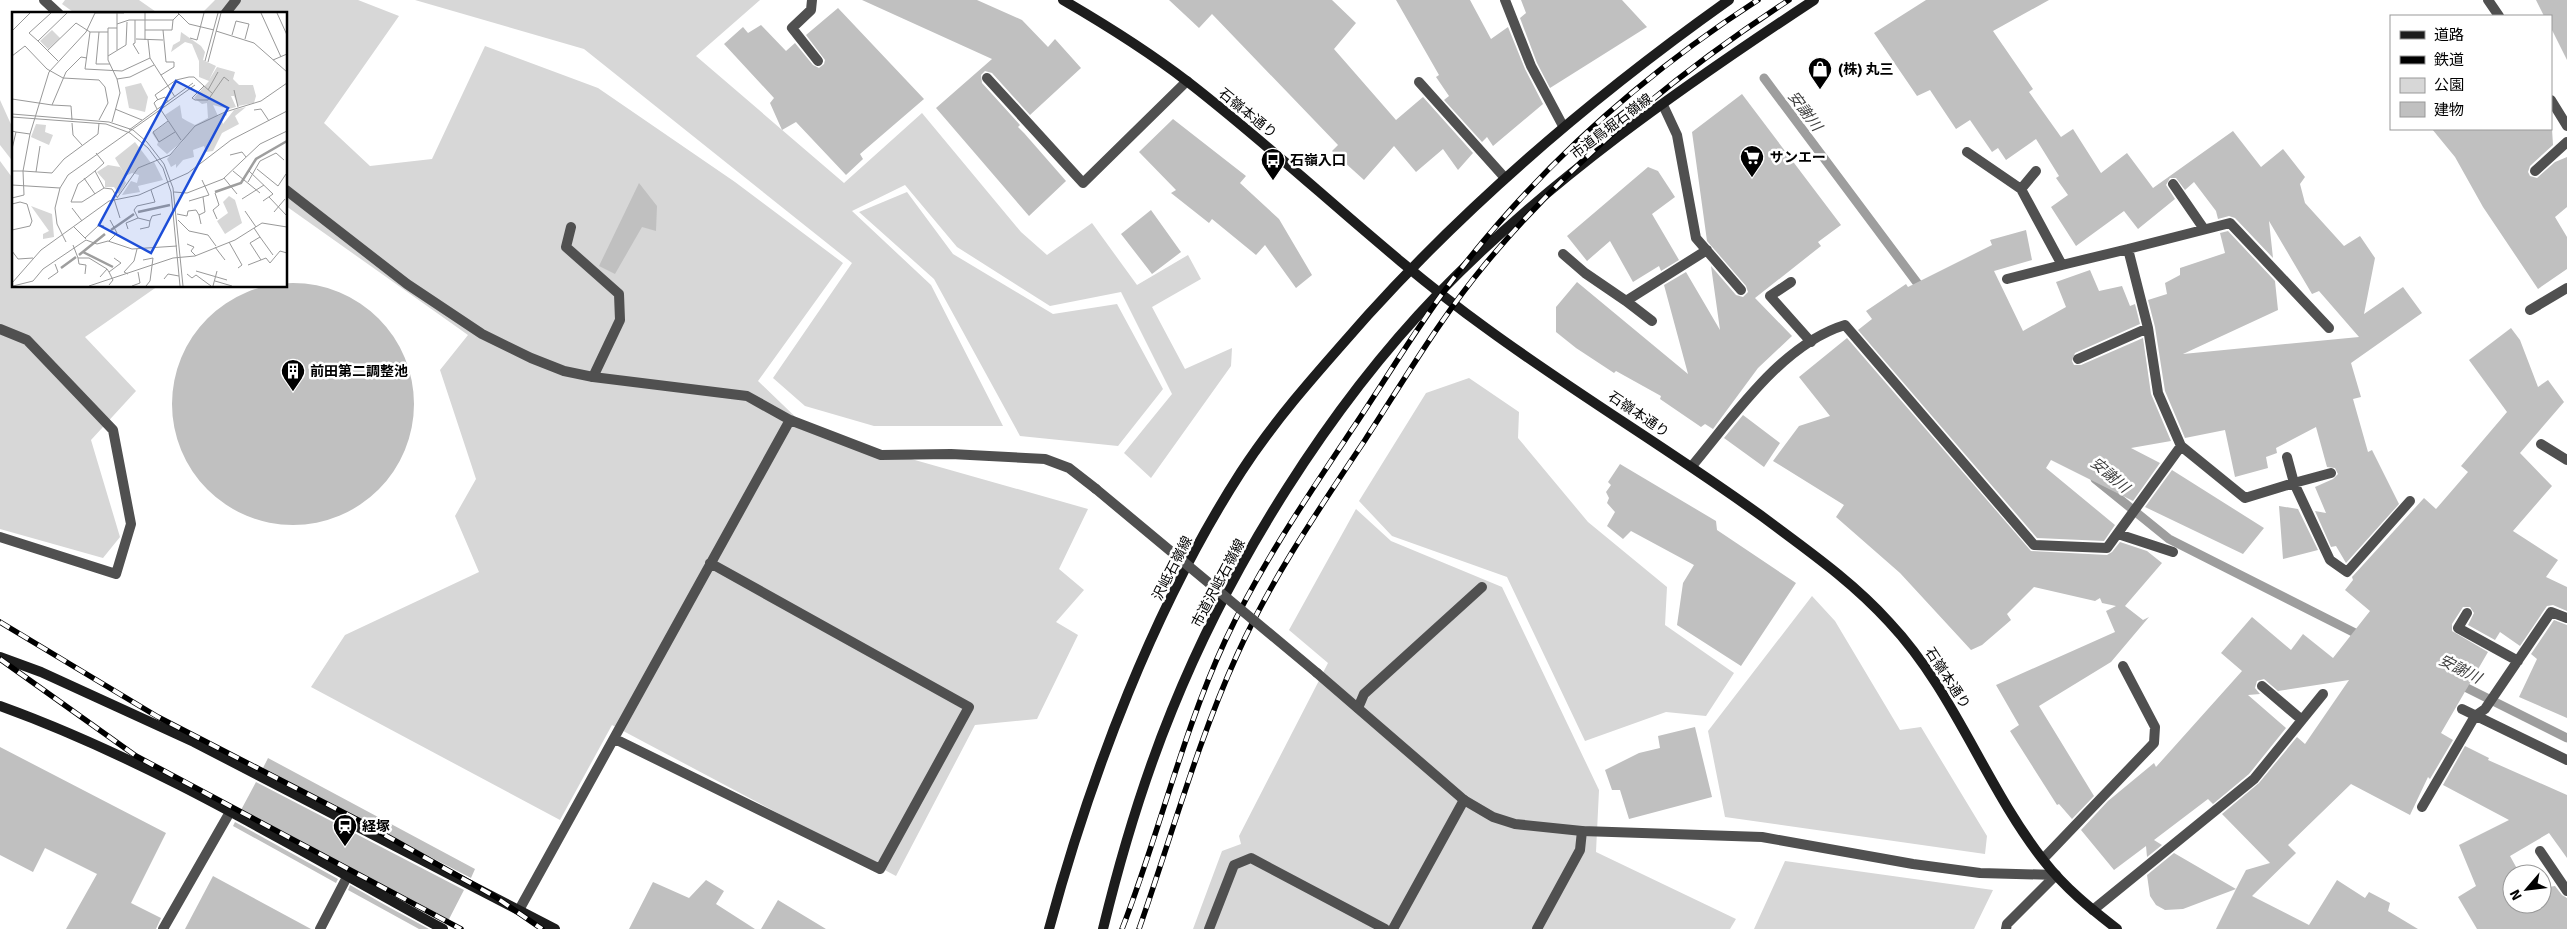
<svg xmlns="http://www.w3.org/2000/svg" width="2567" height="929" viewBox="0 0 2567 929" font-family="Signika,'Noto Sans JP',sans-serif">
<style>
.green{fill:#d7d7d7}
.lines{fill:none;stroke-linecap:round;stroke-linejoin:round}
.stream{stroke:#9e9e9e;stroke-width:9}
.building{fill:#c0c0c0}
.lane{stroke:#505050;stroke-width:10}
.street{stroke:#505050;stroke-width:10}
.secondary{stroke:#1d1d1d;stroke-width:10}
.rail-casing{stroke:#000;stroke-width:5.5}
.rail{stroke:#fff;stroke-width:4;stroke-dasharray:11;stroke-linecap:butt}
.street-bridge{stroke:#505050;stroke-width:10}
.labels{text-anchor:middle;stroke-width:5;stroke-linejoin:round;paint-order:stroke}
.poi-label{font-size:14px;font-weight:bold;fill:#000;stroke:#fff;text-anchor:start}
.street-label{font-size:14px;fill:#000;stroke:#fff}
.water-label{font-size:15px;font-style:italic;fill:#3f3f3f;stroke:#fff}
.inset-river{fill:none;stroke:#9e9e9e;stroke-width:2.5}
.inset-road{fill:none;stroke:#999;stroke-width:1}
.view{fill:#1d4ed8;fill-opacity:0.15;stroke:#1d4ed8;stroke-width:2.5}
.inset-edge{fill:none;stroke:#000;stroke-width:2.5}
</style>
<rect width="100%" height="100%" fill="#fff"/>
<path class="green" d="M65,0H139L159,14H76L62,4Z
M215,0H358L399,16L324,123L370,166L432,159L485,46L598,88L735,182L843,263L758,381L809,430L1088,509L1059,569L1084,590L1056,622L1078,635L1037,719L975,725L896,876L612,725L560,820L311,687L345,635L479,572L455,516L476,479L440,370L468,335L286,206V14H201Z
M415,0H760L696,56L844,183L922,113L1021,232L1047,255L1092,223L1137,285L1188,255L1201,279L1152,307L1185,369L1232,348L1231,366L1151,478L1124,453L1172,394L1121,292L1050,306L957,247L905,185L852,211L931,285L1003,426H874L805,406L773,378L852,263L584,49Z
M0,100L14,131V163L0,145Z
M0,161L14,180V286H158L85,337L136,391L91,440L120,537L103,558L0,529Z
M907,192L953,254L1053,314L1117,304L1163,389L1118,446L1020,436L934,279L859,212Z
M1469,378L1519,412L1518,438L1588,522L1667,587L1665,625L1734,673L1706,716L1666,712L1585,741L1507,577L1392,536L1359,501L1426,393Z
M1356,509L1391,541L1502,587L1599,790L1596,852L1736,919L1730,929H1193L1222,851L1241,844L1239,836L1328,663L1289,630Z
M1812,596L1835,621L1900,730L1921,727L1987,836L1985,854L1725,817L1708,731Z
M1785,861L1993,890L1974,929H1754Z"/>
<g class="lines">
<path class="stream" d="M1764,78L1924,292
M2095,479L2169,539L2363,637
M2457,683L2567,738"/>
</g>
<path class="building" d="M862,0H977L1022,20L1048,47L1055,39L1081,68L1030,115L992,73L985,71L981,75L982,83L1020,125L1018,127L1024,133L1066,181L1029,216L936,108L992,59Z
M1169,0H1332L1356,23L1334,49L1396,120L1423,97L1473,153L1458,170L1443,149L1416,172L1394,146L1364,180L1332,151L1338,145L1212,14L1199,28Z
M1396,0H1470L1491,39L1508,27L1525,69L1543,104L1493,146L1487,137L1482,142L1444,100L1449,96L1436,77L1439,75Z
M1521,0H1622L1647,27L1550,88L1537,63L1520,18L1526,13Z
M1926,0H2049L1993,31L2033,89L2029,92L2061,137L2073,129L2101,173L2127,153L2153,188L2233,131L2261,167L2283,149L2305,177L2300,184L2305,203L2344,246L2360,236L2375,258L2364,314L2403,287L2422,313L2351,363L2361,397L2353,399L2368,452L2372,450L2399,504L2346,563L2336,546L2331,547L2315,511L2326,513L2315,487L2333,479L2338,474L2335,468L2327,467L2316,427L2276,448L2277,453L2266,457L2268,468L2235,477L2225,430L2185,438L2165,391L2155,327L2148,300L2167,294L2165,283L2180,275V268L2225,253L2220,233L2228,231L2275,281L2278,310L2183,354L2359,337L2319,291L2312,294L2269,221L2273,258L2235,218L2229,216L2218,219L2216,211L2194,182L2185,190L2176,178H2170L2166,185L2175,199L2138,229L2124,211L2076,246L2051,207L2068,195L2056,178L2059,176L2036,139L2006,160L1998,148L1992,152L1970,120L1956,129L1930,90L1917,96L1874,33Z
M2536,0H2567V60L2551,28V16H2544Z
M838,8L924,99L860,154L863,159L846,175L796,122L782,130L770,103L774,98L724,44L743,27L748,33L761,25L786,51L795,43L813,65L819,68L824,64L825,60L806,35Z
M1742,94L1841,225L1818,242L1821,246L1755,298L1792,336L1758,368L1713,429L1705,424L1701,427L1660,399L1661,396L1616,371L1614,373L1576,348L1556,332V307L1577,282L1688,374L1664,285L1686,272L1720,330L1711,266L1736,295L1743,297L1748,292L1746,286L1707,241L1692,132Z
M1173,119L1246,176L1240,183L1279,219L1312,275L1296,288L1265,245L1256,255L1212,219L1209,223L1171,193L1176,190L1139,152Z
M2432,129H2552L2553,145L2530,166L2528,172L2530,176L2537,178L2555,162L2567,157V207L2555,217L2567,237V269L2538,289L2483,207L2455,157Z
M1648,167L1658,171L1675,197L1652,214L1679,260L1661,271L1659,266L1633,282L1610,241L1587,261L1567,236Z
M639,183L657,206L656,231L642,227L615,274L599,266Z
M1151,210L1181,252L1152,274L1121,234Z
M2026,230L2032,260L1994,271L2023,331L2066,307L2056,282L2090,270L2099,291L2122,286L2130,306L2135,304L2140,324L2075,353L2072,361L2074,365H2081L2143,338L2151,394L2171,441L2131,448L2160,463L2133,501L2051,460L2046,468L2115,525L2104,541L2037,538L1858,330L1872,319L1866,311L1906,284L1908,287L1992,245L1990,240Z
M172 404a121 121 0 1 1 242 0a121 121 0 1 1-242 0Z
M2511,328L2520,340L2538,387L2548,380L2564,402L2520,453L2552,486L2513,531L2558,560L2546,577L2567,587V611L2553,605L2547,606L2520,646L2500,632L2495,640L2468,625L2474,613L2470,607H2463L2452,624V631L2488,652L2441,733L2453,740L2430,779L2428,777L2410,815L2351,784L2288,845L2296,853L2252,896L2309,925L2337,880L2365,898L2369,892L2390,903L2388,911L2418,929H2216L2236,889L2183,909L2165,910L2156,905L2150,896L2147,875L2174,853L2236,889L2246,870L2270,863L2222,814L2259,783L2297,737L2305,744L2349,680L2278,691L2264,679L2257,681L2255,688L2260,694L2248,695L2286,728L2249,774L2213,804L2208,799L2154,840L2162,845L2147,857L2146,846L2114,870L2081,830L2108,801L2154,763L2156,767L2242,671L2221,653L2252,617L2291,650L2303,634L2333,658L2370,611L2345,590L2353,580L2352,577L2424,498L2436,509L2468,472L2461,466L2507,412L2469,360Z
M1847,338L2031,551L2107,555L2112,552L2120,542L2147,551L2162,563L2125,606L2143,620L2149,617L2111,662L2039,706L2094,796L2072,819L2059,804L2057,805L2010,731L2019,725L1996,685L2115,632L2106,611L2116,606L2102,603L2100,598L2095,601L2034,587L2007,614L2011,620L1982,645L1971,650L1900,573L1836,517L1844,505L1773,461L1799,426L1830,416L1799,377Z
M1743,415L1780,443L1764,467L1724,438Z
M1620,464L1716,521L1717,530L1796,583L1741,666L1677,625L1683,583L1694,565L1631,531L1623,539L1607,526L1615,512L1607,503L1609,498L1606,492L1611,485L1608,482Z
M2172,470L2264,528L2243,554L2145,507Z
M2279,506L2298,509L2318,550L2283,559Z
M2554,620L2567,625V718L2519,697L2537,659L2531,654Z
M1695,727L1712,797L1629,819L1620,790H1612L1605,770L1639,753L1660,748L1658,736Z
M2465,746L2489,758L2488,760L2567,795V858L2549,833L2510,856L2520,874H2512V904H2542V888L2555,886L2562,895L2567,898V929H2477L2458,897L2476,886L2459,845L2509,820L2443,785Z
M0,747L166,833L131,903L161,918L156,929H66L97,874L45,848L33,872L0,855Z
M268,758L475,869L471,878L262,770Z
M256,782L464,890L447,923L241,810Z
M235,822L338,879L336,883L233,826Z
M213,876L311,929H185Z
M706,880L724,891L716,904L755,929H629L653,882L689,898Z
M350,885L385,905L429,929H419L348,890Z
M778,900L826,929H761Z"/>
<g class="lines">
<path class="lane" d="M987,78L1083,183L1187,81
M571,227L566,247L619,294L620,320L593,377
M1791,282L1770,296L1811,342
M1358,708L1364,694L1482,587
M1209,929L1234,865L1251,858L1385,929
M1393,929L1464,800
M1537,929L1580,850L1582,831"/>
<path class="street" d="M44,0L59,14
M812,0L811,10L792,28L818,61
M1505,0L1531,66L1563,126
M2488,0L2499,16
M225,14L236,0
M1419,82L1505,178
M2551,100L2567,126
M1663,105L1677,135L1696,238L1741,290
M2535,171L2567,142
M2173,184L2204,229
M2021,189L2036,171
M286,190L407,284L482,334L531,358L564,371L593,377L747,396L790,420L881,455L951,454L1045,459L1069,468L1096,489
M2128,249L2230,223L2329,328
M1563,254L1585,273L1626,301L1707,250
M2007,279L2062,265
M1626,301L1652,321
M2530,310L2567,288
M0,329L27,340L113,430L131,524L116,574L0,537
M2078,359L2148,328
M2541,444L2567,460
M2181,446L2245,498L2294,483L2330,560L2347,572L2410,501
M2287,457L2294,483L2331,473
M1692,466C1733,417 1782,344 1845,325L2034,545L2107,548L2181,446L2158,393L2148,328L2128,249L2062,265L2021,189L1967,152
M2118,534L2173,552
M2467,613L2458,628L2518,661
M1317,673L1464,800L1493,817L1515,824L1582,831L1762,837L1913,864L1980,873L2056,875
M2262,686L2302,720
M2462,709L2567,760
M615,739L880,869L969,707L710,563
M2422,807L2475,716L2485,709L2551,612L2567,618
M2540,851L2567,891
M2043,859L2154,743L2155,727L2123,666
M519,910L790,420
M2093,910L2254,779L2323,694
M163,929L230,812
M320,929L347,877
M2006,929L2007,924L2056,875"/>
<path class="secondary" d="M1063,0C1106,25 1149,52 1188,82C1290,161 1381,252 1486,328C1576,394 1672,451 1763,517C1807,550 1852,581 1889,622C1955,692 1985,786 2044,861C2065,888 2090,908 2117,929
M0,657L41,672L194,742L555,929
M0,706C155,762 298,850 443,929
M1049,929C1091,774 1154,607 1241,472C1278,415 1324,365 1368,315C1476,196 1598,93 1729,0
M1103,929C1121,855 1143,781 1172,710C1231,564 1329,407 1438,294C1548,180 1682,87 1814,0"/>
<g class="rail-casing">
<path id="rail" d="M0,622L158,717L358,820L494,896L542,929
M0,659L136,756L461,929
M1122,929C1159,834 1182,734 1225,641C1260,566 1307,497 1353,428C1388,376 1421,320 1460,270C1542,165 1645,73 1758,0
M1139,929C1171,838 1197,743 1237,655C1271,579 1319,509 1365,440C1404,380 1441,317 1487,262C1573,159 1677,73 1789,0"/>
</g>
<use href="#rail" class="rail"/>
<path class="street-bridge" d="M1096,489L1317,673"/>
</g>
<defs>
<g id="shop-pin" transform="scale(1.25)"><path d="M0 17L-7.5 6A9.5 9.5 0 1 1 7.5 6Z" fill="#000" stroke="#fff"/><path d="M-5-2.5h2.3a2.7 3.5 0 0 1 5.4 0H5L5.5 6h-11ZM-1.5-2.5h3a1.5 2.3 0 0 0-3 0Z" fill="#fff"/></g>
<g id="supermarket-pin" transform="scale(1.25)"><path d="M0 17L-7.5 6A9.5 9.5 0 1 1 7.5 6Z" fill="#000" stroke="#fff"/><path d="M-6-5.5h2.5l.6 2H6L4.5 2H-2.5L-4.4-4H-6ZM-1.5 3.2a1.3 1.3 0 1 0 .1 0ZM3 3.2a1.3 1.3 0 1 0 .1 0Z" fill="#fff"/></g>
<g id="bus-pin" transform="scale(1.25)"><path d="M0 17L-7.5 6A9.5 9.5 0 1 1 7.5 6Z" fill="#000" stroke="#fff"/><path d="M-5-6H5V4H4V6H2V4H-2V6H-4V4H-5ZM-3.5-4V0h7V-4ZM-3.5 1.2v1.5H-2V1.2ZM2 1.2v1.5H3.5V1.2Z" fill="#fff"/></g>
<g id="building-pin" transform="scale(1.25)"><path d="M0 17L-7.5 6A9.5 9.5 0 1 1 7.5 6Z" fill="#000" stroke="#fff"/><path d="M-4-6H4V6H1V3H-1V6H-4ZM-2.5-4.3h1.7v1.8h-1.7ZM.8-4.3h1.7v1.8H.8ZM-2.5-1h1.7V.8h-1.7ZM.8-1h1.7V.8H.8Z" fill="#fff"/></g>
<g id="station-pin" transform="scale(1.25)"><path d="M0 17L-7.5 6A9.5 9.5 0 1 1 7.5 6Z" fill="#000" stroke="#fff"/><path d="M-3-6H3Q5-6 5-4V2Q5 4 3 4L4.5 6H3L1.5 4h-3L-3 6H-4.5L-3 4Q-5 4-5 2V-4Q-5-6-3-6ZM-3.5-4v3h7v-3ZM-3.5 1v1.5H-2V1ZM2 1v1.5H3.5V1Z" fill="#fff"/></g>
</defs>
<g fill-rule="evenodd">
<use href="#shop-pin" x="1820" y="69"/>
<use href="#supermarket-pin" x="1752" y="157"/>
<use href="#bus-pin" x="1273" y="160"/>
<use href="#building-pin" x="293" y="371"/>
<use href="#station-pin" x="345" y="826"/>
</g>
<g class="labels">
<g class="poi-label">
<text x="1838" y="74">(株) 丸三</text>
<text x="1770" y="162">サンエー</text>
<text x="1290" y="165">石嶺入口</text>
<text x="310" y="376">前田第二調整池</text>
<text x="362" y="831">経塚</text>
</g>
<g class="street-label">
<text transform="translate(1248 113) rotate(39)" y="5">石嶺本通り</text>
<text transform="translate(1611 126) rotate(-37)" y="5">市道鳥堀石嶺線</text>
<text transform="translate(1639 414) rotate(34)" y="5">石嶺本通り</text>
<text transform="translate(1172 568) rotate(-63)" y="5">沢岻石嶺線</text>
<text transform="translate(1218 583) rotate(-62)" y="5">市道沢岻石嶺線</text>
<text transform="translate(1948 678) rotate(57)" y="5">石嶺本通り</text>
</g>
<g class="water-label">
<text transform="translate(1805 111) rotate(53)" y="5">安謝川</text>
<text transform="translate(2110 475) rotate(40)" y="5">安謝川</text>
<text transform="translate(2460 669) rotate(27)" y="5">安謝川</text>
</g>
</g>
<g transform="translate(12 12)">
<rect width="275" height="275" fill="#fff"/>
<path d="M40,18L48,26L36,37L28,29ZM169,20L189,34L193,40L191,48L204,54L197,68L205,55L223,60L221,67L227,73H241L244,84L242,91L226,94L222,84H219L224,95L217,97L201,93L206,104L214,100L215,103L209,106L211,112L222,98L234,95L223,104L227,112L210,121L201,139L194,140L192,134L181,138L182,145L171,148L164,156V152L159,155L155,147L172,128L155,142L145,133L146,130L140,121L157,109L153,103L168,93L170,106L175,109L183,113L196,106L195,91L190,92L182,86L197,69L187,65V49L180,32L173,30L159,40L161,33L168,29ZM129,71L136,85L133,100L117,96L113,75ZM24,112L34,113L33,120L41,123L37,133L19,125ZM123,130L139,151L142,150L151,168L126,174L125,171L128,180L110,183L119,169L125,171L127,163L120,161L111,165L114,171L107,182L102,175H93V169L85,160L96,153L108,155L113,163L103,146ZM217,184L223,188L230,211L213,222L205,209L216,201L211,190ZM19,194L40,202L42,225L31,227V222L37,219Z" fill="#d7d7d7"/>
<path class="inset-river" d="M203,180L229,171L244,147L275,129M126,200L158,193M99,218L122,202M71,240L101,255M67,243L93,222M49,256L64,245"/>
<path class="inset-road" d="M39,1L17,21L26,29L55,1M83,1H112M133,1V28M166,1L177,12L202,18M249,1L269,45M265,1L275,23M123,8V31L121,32L127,42M105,12L117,8H161M105,16H96V48L105,67L118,65L142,53M133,18H160L161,8L167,2M0,19L18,1M204,19L242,31L275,60M78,20L73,57L110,59L138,46M87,20L84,52H98M220,23L224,9L237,12L233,27M178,26L185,28L192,1M124,27L151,28M136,28L138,46L163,85M26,29L46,49M105,38V1M35,39L64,11L78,20H96M0,44L13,34L35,57L51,66L87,68L93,75L96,91L87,108M96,44L114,33L115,10M261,48L275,42M193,49L206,1M196,50L209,1M149,63L162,55V50H154L151,18M192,74L180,86L183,88H196L212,65L217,69M196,78L206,60M222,78L226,95M0,87L40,93L54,60L69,45L75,46M146,88L143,83L164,68L177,65H182L201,82M40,93L59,94L60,108M103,97L130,108M145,97L142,91L145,88L153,85L156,90M149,98L169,128M242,98L249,97L257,109M0,102L97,110L121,118L135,130L152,152L161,176L171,274M0,105L94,112L118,121L136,136L151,156L159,180L168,274M156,109L141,120L147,130L163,120M100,110L108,81L105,67M60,111L61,123L70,133M117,118L181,71M0,119L4,120L0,137M18,122L37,60L74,20L83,1M84,141L92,151L83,159L92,176L100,177L105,185M218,143L230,140L234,145M245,157L266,174L274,162M0,159H11L18,122L4,120M83,159L66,172L59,190H70L92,176M221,159L248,181M237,159L261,182L251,189M24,160L28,134M72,166L83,182M212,166L225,182M236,170L248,149L264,141L272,148M0,173L48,176M139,178L143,190L125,194L122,198L126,206L138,209L140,204L149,202M162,180L175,181L211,167L248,132L275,119M203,181L207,193L201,198L205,207M257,185L275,204M0,186L12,183L11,159L40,161L52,147L86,122L87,111M105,186L126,156L158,143L183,114L213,100L249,89L275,71M102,187L108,206M230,187L252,173M177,189L197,183L190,168M0,192L8,190L15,192L20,209L18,214L0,218M60,196L70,209M233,199L244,215M262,200L273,187M165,202L175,204L176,199L184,198L187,203M166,208L177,219L196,223L204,234M189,212L187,203L193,200L191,185M62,215L74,227M242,216L248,225L238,231L249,248M116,217L114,211L126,206M128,217L137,215L138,209M248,225L261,243M73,226L86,214H92M97,229L105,221L98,208M54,230L45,212L43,196L48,176L56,163L183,73M217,230L230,253L226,256M175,232L182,235L179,239L184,244M61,233L66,246H77L95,257M203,235L213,248M0,239L6,247L21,246M66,246L67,252L74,253L73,262M131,248L141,246L138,269L134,274M236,253L254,246L258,251L268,239L275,241M184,259L215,268M116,262L112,260L122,249L125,237M175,262L180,266L184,263L199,274M88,265L95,257L97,260L109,251L102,246M36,267L46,260L43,252M152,267L156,262L167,264M203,269L220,274M0,271L29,238L97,189L127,183L176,161L219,128L275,99M97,273L101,268L97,260M1,274L21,269L31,257L74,228L85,232L96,229L120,237L165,234M77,274L161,246L183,244L223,228L250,211L275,215M120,274L128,271L126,260M201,274L205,259"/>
<path class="view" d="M164,69L216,96L139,241L87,213Z"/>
<rect width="275" height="275" class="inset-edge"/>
</g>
<rect x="2390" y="15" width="162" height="115" fill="#ffffff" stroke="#999999"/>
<rect x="2400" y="31" width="25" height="8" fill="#1d1d1d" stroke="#999999"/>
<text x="2434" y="40" font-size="15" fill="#000000">道路</text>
<rect x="2400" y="56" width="25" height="8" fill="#000000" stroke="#999999"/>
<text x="2434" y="65" font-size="15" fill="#000000">鉄道</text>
<rect x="2400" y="78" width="25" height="15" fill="#d7d7d7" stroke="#999999"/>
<text x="2434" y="90" font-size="15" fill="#000000">公園</text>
<rect x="2400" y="102" width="25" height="15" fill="#c0c0c0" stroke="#999999"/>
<text x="2434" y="115" font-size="15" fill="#000000">建物</text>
<g transform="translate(2527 889) rotate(242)"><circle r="24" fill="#ffffff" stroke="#999999"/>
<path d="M0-4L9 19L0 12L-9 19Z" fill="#000000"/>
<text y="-8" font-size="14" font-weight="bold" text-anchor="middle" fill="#000000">N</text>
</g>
</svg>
